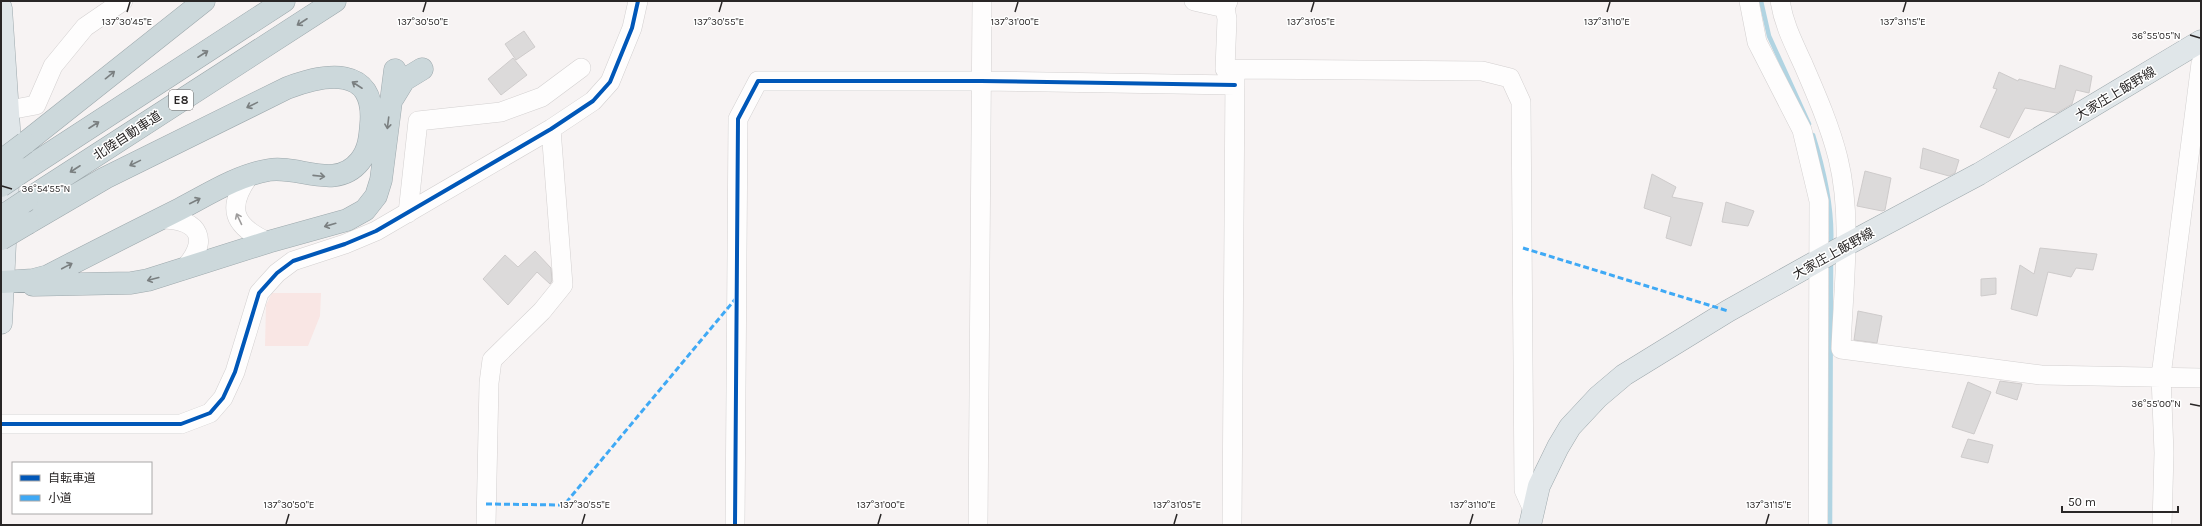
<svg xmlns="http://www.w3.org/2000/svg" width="2202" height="526" viewBox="0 0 2202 526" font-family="Karla,'Noto Sans JP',sans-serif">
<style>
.green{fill:#f9e6e4}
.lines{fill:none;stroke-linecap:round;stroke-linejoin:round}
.stream{stroke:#b1d4e2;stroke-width:4.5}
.building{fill:#dcdada;stroke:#cecbcb}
.minor-casing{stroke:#d3d0d0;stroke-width:20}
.major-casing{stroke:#9da8ac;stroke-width:23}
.highway-casing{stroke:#9da8ac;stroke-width:23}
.minor{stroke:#fefdfd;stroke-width:19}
.major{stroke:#e0e6e9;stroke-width:22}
.highway{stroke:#ccd8db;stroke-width:22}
.highway-bridge-casing{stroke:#9da8ac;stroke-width:23;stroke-linecap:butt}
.highway-bridge{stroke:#ccd8db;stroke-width:22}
.quiet{stroke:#3fa9f5;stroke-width:3;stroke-dasharray:6 3;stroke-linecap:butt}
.cycleway-casing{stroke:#fff;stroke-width:6}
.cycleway{stroke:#0057b8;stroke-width:4}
.oneway{stroke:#7a7f80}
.oneway2{stroke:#9e9c9c}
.ticks{fill:none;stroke:#292626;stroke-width:1.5}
.labels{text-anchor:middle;stroke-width:3;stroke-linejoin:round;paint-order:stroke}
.shield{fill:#fff;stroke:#696767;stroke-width:1}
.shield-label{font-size:12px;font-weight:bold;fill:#292626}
.street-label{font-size:13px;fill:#292626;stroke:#fff}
.ticks-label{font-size:10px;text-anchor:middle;fill:#292626;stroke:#fff;stroke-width:3;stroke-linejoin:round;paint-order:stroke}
</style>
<rect width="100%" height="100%" fill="#f7f3f3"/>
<path class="green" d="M272,293H321L320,316L308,346H265L266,305Z"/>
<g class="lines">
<path class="stream" d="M1761,1L1769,36L1809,124
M1813,135C1824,170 1833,208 1831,245
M1830,525L1831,261"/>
</g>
<path class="building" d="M524,31L535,47L516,60L505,44Z
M513,58L527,75L501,95L488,79Z
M2060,65L2092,76L2089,93L2076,90L2072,104L2057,113L2025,108L2009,138L1980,127L1997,89L1993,88L1999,72L2018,81L2019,79L2055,89Z
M1923,148L1959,160L1955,173L1949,176L1920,168Z
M1865,171L1891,178L1885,210L1882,211L1857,206Z
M1652,174L1676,187L1672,197L1703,203L1691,246L1666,238L1671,217L1644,208Z
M1726,202L1754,211L1748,226L1722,222Z
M2040,248L2097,254L2093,270L2076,268L2071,277L2048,272L2037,316L2011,309L2020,265L2034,274Z
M535,251L551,268L552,281L550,284L537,272L508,305L483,279L505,255L518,267Z
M1996,278V294L1981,296V279Z
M1858,311L1882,316L1877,343L1854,340Z
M2000,381L2022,384L2017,400L1996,393Z
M1968,382L1991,392L1974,434L1952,427Z
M1968,439L1993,445L1988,463L1961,457Z"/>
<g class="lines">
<g class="minor-casing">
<path id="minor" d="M1194,1L1225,8
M1228,1L1225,8L1227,19L1225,69L1482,71L1510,78L1521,102L1524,490L1533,510
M1749,1L1757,42L1802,130L1819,201L1818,525
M1780,1C1784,25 1793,42 1803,64C1816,94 1830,126 1838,158C1853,218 1843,288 1841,349L2041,375L2201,378
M9,110L36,105L53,66L85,27L123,1
M249,176C226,208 233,226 268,242
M408,213L418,121L501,112L542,97L581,68
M161,219C201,219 210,241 183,270
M1,424H181L210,413L223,398L235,372L259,293L277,273L293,261L345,244L376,231L551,129L593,101L610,82L632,28L638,1
M486,525L489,383L492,360L542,311L563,285L551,129
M735,525L738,119L758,81H981L1235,85
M978,525L982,1
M1232,525L1235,72
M2162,525L2164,453L2161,376L2201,63"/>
</g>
<g class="major-casing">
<path id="major" d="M1,8L10,143L1,323
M1530,525L1539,486L1558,447L1570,427L1598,397L1624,375L1728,311L1846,245L1979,174L2201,41"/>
</g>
<g class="highway-casing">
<path id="highway" d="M393,98L404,80L422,69
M25,143L204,1
M26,169L284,1
M27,200L335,1
M3,282L33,280L48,276C92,253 136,231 180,209C207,195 238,175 269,170C299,165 336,191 360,161C369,150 370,137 371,124C376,64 324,74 287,88L105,178L28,223
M33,285L131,283L148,280L268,242L347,220L365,210L376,196L381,180L395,70"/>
</g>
<use href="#minor" class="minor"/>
<use href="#major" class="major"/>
<use href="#highway" class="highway"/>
<g class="highway-bridge-casing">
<path id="highway-bridge" d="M1,161L25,143
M1,186L26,169
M1,217L27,200
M1,239L28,223"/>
</g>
<use href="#highway-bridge" class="highway-bridge"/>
<path class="quiet" d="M1523,248L1728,311
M486,504L564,505L737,297"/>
<g class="cycleway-casing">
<path id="cycleway" d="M1,424H181L210,413L223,398L235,372L259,293L277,273L293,261L345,244L376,231L551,129L593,101L610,82L632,28L638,1
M735,525L738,119L758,81H981L1235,85"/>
</g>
<use href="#cycleway" class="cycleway"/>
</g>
<defs><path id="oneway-shaft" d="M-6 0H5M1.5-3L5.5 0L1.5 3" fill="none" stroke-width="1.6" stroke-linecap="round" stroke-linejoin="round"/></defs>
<g class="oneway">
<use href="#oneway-shaft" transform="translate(302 22) rotate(147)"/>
<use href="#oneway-shaft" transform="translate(203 54) rotate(-33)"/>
<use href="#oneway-shaft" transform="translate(110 75) rotate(-39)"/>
<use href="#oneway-shaft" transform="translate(357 85) rotate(-147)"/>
<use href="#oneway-shaft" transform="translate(252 105) rotate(154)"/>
<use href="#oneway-shaft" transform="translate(388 123) rotate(97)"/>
<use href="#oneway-shaft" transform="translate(94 125) rotate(-33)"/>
<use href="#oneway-shaft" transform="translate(135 163) rotate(154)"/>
<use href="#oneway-shaft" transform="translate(75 169) rotate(147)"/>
<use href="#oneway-shaft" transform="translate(319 176) rotate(6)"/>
<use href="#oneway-shaft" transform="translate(195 201) rotate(-27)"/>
<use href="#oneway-shaft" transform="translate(330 225) rotate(164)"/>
<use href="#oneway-shaft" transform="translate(67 266) rotate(-28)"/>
<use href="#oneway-shaft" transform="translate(153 279) rotate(165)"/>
</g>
<use class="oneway2" href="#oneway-shaft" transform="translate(239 219) rotate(-115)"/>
<path class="ticks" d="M127,12L130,2M423,12L426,2M719,12L722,2M1015,12L1018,2M1311,12L1314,2M1607,12L1610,2M1903,12L1906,2M2190,35L2200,38M2,186L12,189M2190,404L2200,406M286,524L289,514M582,524L585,514M878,524L881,514M1174,524L1177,514M1470,524L1473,514M1766,524L1769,514"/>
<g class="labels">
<rect class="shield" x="169" y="90" width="24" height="20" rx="3"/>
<g class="shield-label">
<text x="181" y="104">E8</text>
</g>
<g class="street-label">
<text transform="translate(2115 93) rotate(-31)" y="5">大家庄上飯野線</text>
<text transform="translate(127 135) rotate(-33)" y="5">北陸自動車道</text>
<text transform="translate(1833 253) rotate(-29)" y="5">大家庄上飯野線</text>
</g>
</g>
<g class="ticks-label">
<text x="127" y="25">137°30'45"E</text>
<text x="423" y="25">137°30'50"E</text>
<text x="719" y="25">137°30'55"E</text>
<text x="1015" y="25">137°31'00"E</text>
<text x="1311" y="25">137°31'05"E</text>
<text x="1607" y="25">137°31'10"E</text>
<text x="1903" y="25">137°31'15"E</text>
<text x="2156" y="39">36°55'05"N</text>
<text x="46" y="192">36°54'55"N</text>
<text x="2156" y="407">36°55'00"N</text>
<text x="289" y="508">137°30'50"E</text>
<text x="585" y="508">137°30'55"E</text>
<text x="881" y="508">137°31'00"E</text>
<text x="1177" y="508">137°31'05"E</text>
<text x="1473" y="508">137°31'10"E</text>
<text x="1769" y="508">137°31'15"E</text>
</g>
<rect width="2202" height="526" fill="none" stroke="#292626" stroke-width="4"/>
<rect x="12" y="462" width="140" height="52" fill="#ffffff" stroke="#a9a8a8"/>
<rect x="20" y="475" width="20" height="6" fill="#0057b8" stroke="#a9a8a8"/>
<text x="48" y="482" font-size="12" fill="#292626">自転車道</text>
<rect x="20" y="495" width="20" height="6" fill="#3fa9f5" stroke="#a9a8a8"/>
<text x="48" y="502" font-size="12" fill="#292626">小道</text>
<path d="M2062 506v6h116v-6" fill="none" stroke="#292626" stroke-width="2"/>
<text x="2068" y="506" font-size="12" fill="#292626" stroke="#ffffff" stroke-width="3" paint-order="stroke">50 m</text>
</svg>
